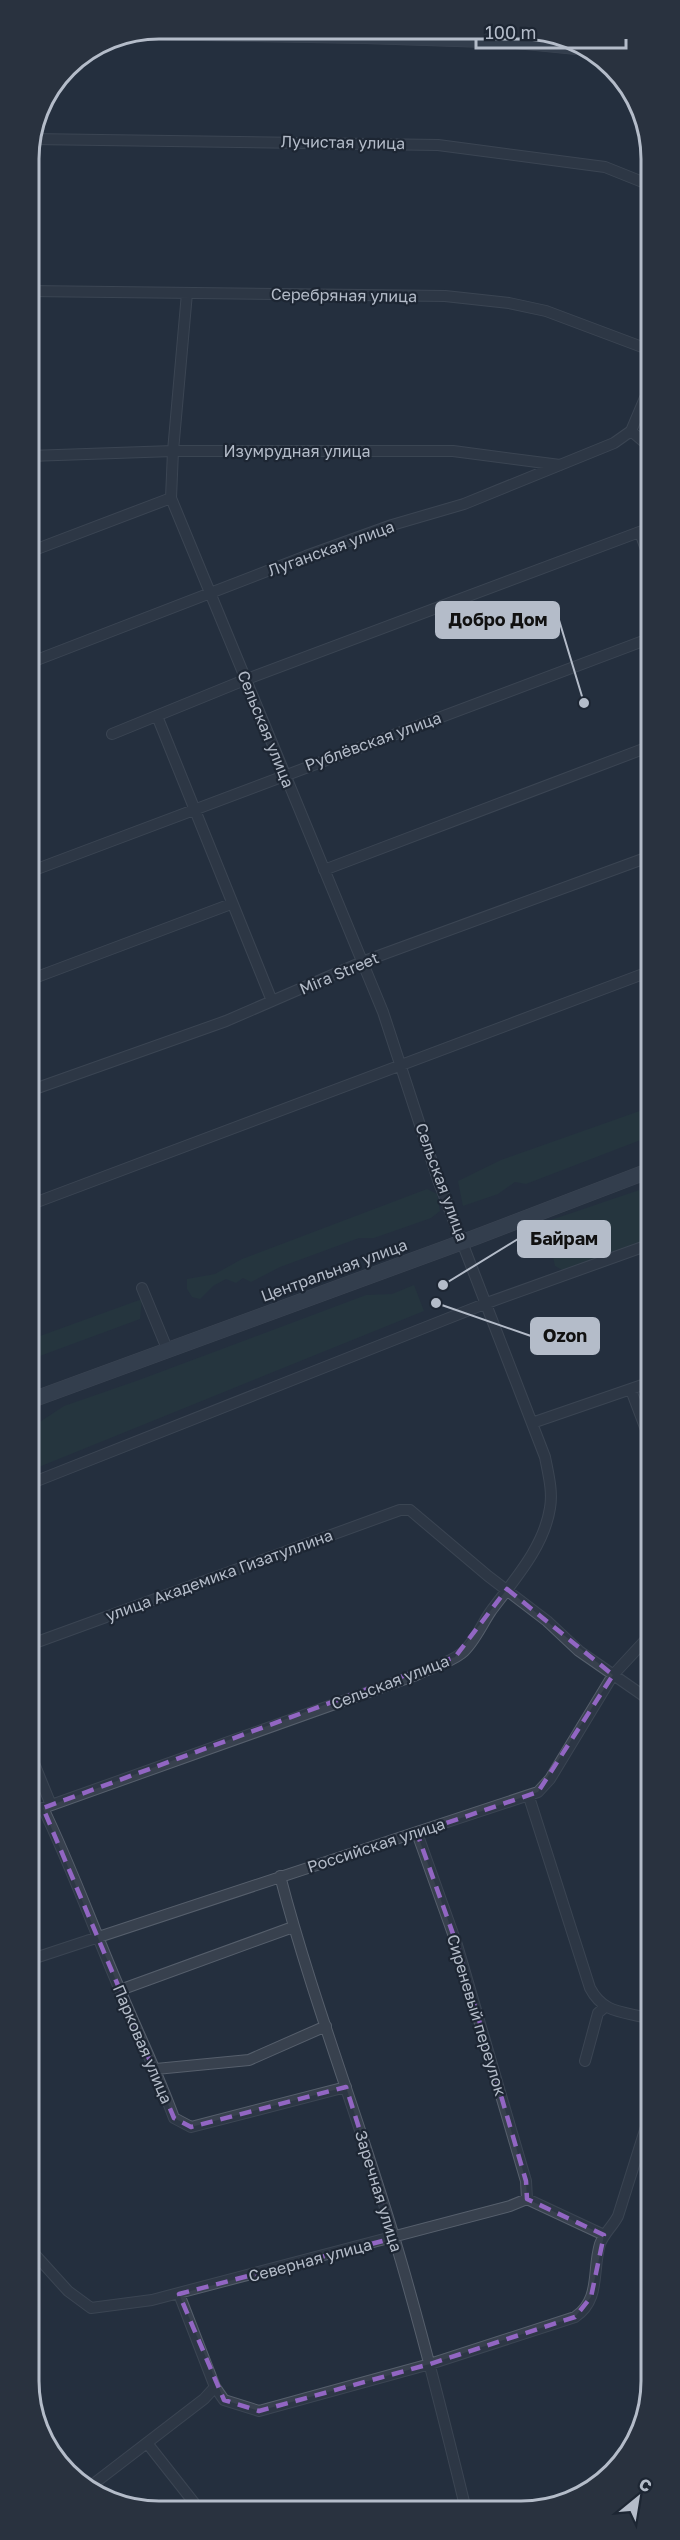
<svg xmlns="http://www.w3.org/2000/svg" width="680" height="2540" viewBox="0 0 680 2540" font-family="'Golos Text',sans-serif">
<style>
.green{fill:#263c3f}
.lines{fill:none;stroke-linecap:round;stroke-linejoin:round}
.street-casing{stroke:#565f6c;stroke-width:12}
.secondary-casing{stroke:#565f6c;stroke-width:16}
.street{stroke:#38414e;stroke-width:10}
.secondary{stroke:#465061;stroke-width:15}
.marked{fill:none;stroke:#9266c3;stroke-width:4.5;stroke-dasharray:12 8;stroke-linejoin:round}
.labels{text-anchor:middle;stroke-width:4.5;stroke-linejoin:round;paint-order:stroke}
.street-label{font-size:16px;fill:#b4bcc9;stroke:#1d2633}
.rim{fill:none;stroke:#b4bcc9;stroke-width:3}
.leader{fill:none;stroke:#b4bcc9;stroke-width:2}
.callout-dot{fill:#b4bcc9;stroke:#1d2633;stroke-width:2}
.callout{fill:#b4bcc9;stroke:#b4bcc9;stroke-width:2}
.callout-label{font-size:18px;text-anchor:middle;font-weight:bold;fill:#111}
</style>
<rect width="100%" height="100%" fill="#242f3e"/>
<path class="green" d="M651,1107V1136L526,1184L515,1182L498,1194L463,1206L458,1181L501,1160Z
M651,1186V1238L562,1270L555,1266L548,1234L551,1220Z
M427,1189L437,1194L440,1211L431,1218L374,1238H359L280,1267L251,1282L243,1278L236,1283L226,1279L213,1286L200,1299L192,1297L187,1289V1279L215,1274L242,1259Z
M414,1285L424,1311L29,1471V1429L64,1406L139,1380L366,1295L392,1294Z
M142,1299L140,1319L29,1360V1340Z"/>
<g class="lines">
<g class="street-casing">
<path id="street" d="M32,139L438,145L605,167L650,185
M29,291L445,296L509,303L546,311L650,350
M631,431L650,447
M29,456L173,451H453L560,465
M640,532L650,561
M29,552L171,498
M29,663L306,556L392,525L464,504L614,443L631,431L650,386
M157,716L272,1001
M112,734L247,679L650,528
M324,870L651,746
M29,872L651,638
M29,980L231,904
M29,1091L226,1021L362,962L651,856
M29,1205L651,971
M142,1288L168,1351
M631,1390L651,1443
M532,1423L651,1382
M29,1484L487,1303L651,1244
M29,1645L400,1510H410L488,1576L547,1621L579,1651L651,1701
M29,1751L51,1805
M529,1797L590,1988C604,2015 625,2011 651,2019
M43,1808C72,1868 94,1930 120,1990C138,2033 158,2074 174,2118L191,2127L346,2087
M29,1813L416,1675C431,1668 449,1663 462,1653C474,1643 482,1624 491,1611C514,1580 544,1547 550,1508C553,1491 548,1473 545,1457L438,1180L383,1012L171,498L173,451L187,293
M417,1833L457,1945L526,2181L527,2199
M280,1876C312,1998 358,2116 394,2237C421,2327 444,2419 466,2510
M29,1960L538,1792L550,1779L613,1675L651,1634
M120,1990L293,1927
M585,2061L598,2013L605,2007
M156,2069L249,2060L326,2026
M527,2199L604,2235
M30,2249L68,2291L91,2308L152,2300L510,2206L527,2199
M179,2294L215,2387L224,2400L259,2411L430,2364L575,2317C601,2300 592,2270 600,2244C604,2233 613,2226 618,2216L651,2111
M147,2443L199,2509
M92,2485L204,2399L215,2387"/>
</g>
<g class="secondary-casing">
<path id="secondary" d="M141,32L365,36L516,41L577,47
M29,1401L476,1237L651,1170"/>
</g>
<use href="#street" class="street"/>
<use href="#secondary" class="secondary"/>
</g>
<path d="M0 0H680V2540H0ZM507,1589L613,1675L538,1792L417,1833L457,1945L526,2181L527,2199L604,2235L591,2297L575,2317L430,2364L259,2411L224,2400L179,2294L394,2238L346,2087L191,2127L174,2118L43,1808L455,1657Z" fill="#242f3e" fill-opacity=".55" fill-rule="evenodd"/>
<path class="marked" d="M507,1589L613,1675L538,1792L417,1833L457,1945L526,2181L527,2199L604,2235L591,2297L575,2317L430,2364L259,2411L224,2400L179,2294L394,2238L346,2087L191,2127L174,2118L43,1808L455,1657Z"/>
<g class="labels">
<g class="street-label">
<text transform="translate(343 142) rotate(1)" y="6">Лучистая улица</text>
<text transform="translate(344 295) rotate(1)" y="6">Серебряная улица</text>
<text x="297" y="457">Изумрудная улица</text>
<text transform="translate(331 548) rotate(-20)" y="6">Луганская улица</text>
<text transform="translate(266 729) rotate(68)" y="6">Сельская улица</text>
<text transform="translate(373 741) rotate(-20)" y="6">Рублёвская улица</text>
<text transform="translate(339 973) rotate(-23)" y="6">Mira Street</text>
<text transform="translate(442 1182) rotate(70)" y="6">Сельская улица</text>
<text transform="translate(334 1270) rotate(-20)" y="6">Центральная улица</text>
<text transform="translate(219 1575) rotate(-20)" y="6">улица Академика Гизатуллина</text>
<text transform="translate(390 1682) rotate(-21)" y="6">Сельская улица</text>
<text transform="translate(376 1845) rotate(-18)" y="6">Российская улица</text>
<text transform="translate(477 2015) rotate(73)" y="6">Сиреневый переулок</text>
<text transform="translate(143 2044) rotate(67)" y="6">Парковая улица</text>
<text transform="translate(379 2191) rotate(73)" y="6">Заречная улица</text>
<text transform="translate(310 2260) rotate(-15)" y="6">Северная улица</text>
</g>
</g>
<path d="M0 0H680V2540H0ZM159 39H521A120 120 0 0 1 641 159V2381A120 120 0 0 1 521 2501H159A120 120 0 0 1 39 2381V159A120 120 0 0 1 159 39Z" fill="#29323f" fill-rule="evenodd"/>
<path class="rim" d="M159 39H521A120 120 0 0 1 641 159V2381A120 120 0 0 1 521 2501H159A120 120 0 0 1 39 2381V159A120 120 0 0 1 159 39Z"/>
<path class="leader" d="M584 703L559 620M443 1285L518 1239M436 1303L531 1336"/>
<g class="callout-dot">
<circle cx="584" cy="703" r="6"/>
<circle cx="443" cy="1285" r="6"/>
<circle cx="436" cy="1303" r="6"/>
</g>
<g class="callout">
<rect x="436" y="602" width="123" height="36" rx="6"/>
<rect x="518" y="1221" width="92" height="36" rx="6"/>
<rect x="531" y="1318" width="68" height="36" rx="6"/>
</g>
<g class="callout-label">
<text x="498" y="626">Добро Дом</text>
<text x="564" y="1245">Байрам</text>
<text x="565" y="1342">Ozon</text>
</g>
<g transform="translate(638 2498) rotate(30)" stroke="#1d2633" stroke-width="4.5" paint-order="stroke">
<path d="M0-4.5L10 22L0 15L-10 22Z" fill="#b4bcc9"/>
<text y="-9" font-size="16" font-weight="bold" text-anchor="middle" fill="#b4bcc9">С</text>
</g>
<path d="M476 39v9h150v-9" fill="none" stroke="#b4bcc9" stroke-width="3"/>
<text x="485" y="39" font-size="18" fill="#b4bcc9" stroke="#1d2633" stroke-width="4.5" paint-order="stroke">100 m</text>
</svg>
